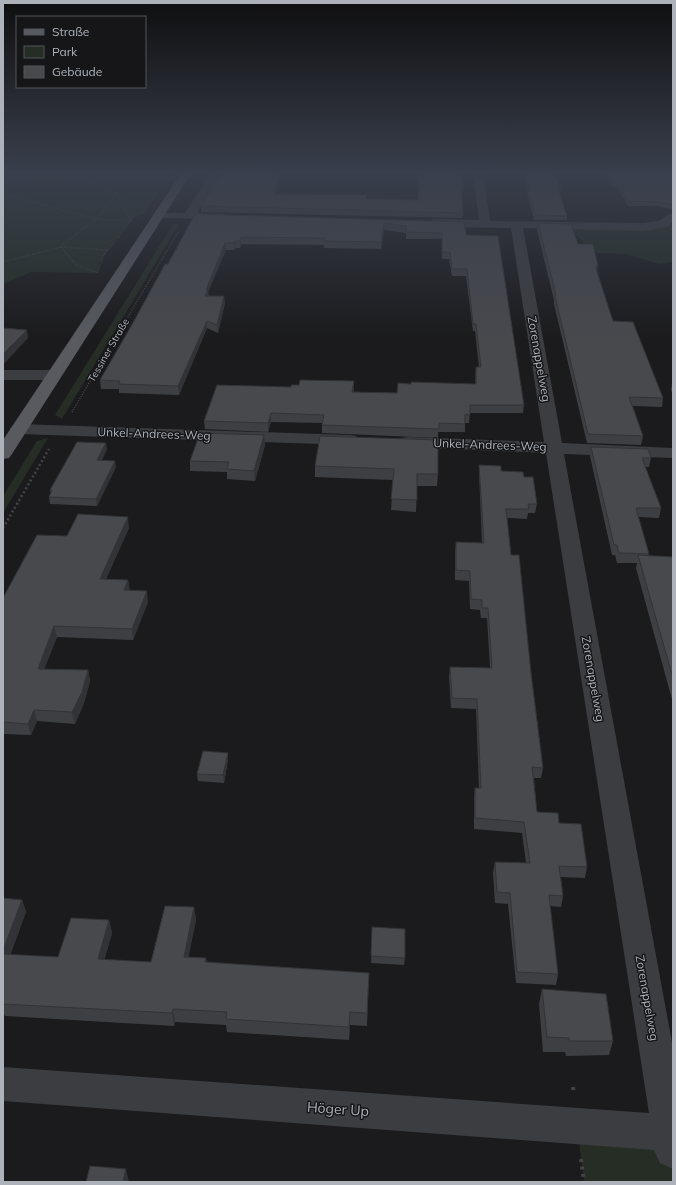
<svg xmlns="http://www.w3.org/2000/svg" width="676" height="1185" viewBox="0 0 676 1185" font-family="Mulish,sans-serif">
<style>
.green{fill:#252d25}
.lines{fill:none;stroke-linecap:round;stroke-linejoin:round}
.path-far2{stroke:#424448;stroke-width:1.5;stroke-dasharray:1 1.5;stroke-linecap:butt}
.path-far1{stroke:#424448;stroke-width:2.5;stroke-dasharray:2 2.5;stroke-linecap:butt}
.path{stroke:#424448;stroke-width:4;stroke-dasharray:3 4.5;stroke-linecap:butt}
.minor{fill:#3c3d41;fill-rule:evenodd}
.major{fill:#585a60;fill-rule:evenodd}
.wall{fill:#3e3f42}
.shaded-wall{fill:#323336}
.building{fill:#48494d;stroke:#323336}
.labels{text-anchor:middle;stroke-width:3;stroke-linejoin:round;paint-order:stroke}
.far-street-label{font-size:10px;fill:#aeb3bb;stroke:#161618}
.street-label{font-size:12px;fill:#aeb3bb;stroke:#161618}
.near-street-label{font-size:14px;fill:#aeb3bb;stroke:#161618}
</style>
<rect width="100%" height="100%" fill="#1b1b1d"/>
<path class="green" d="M3,172H172L143,215L135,217L121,235L115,240L99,263V273L31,272L3,284Z
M673,217V262L659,264L626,254L597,253L565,226L643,227Z
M173,224H179L62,419L55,415Z
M48,438L3,513V496L37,441Z
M577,1126L673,1150V1182H584Z"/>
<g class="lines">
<path class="path-far2" d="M3,173L86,181L117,194L131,221
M3,194L96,219L131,221
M61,246L96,219L136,172
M61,247L76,265L98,273
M3,262L61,247L108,250
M99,268L104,255L120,236
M72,412L178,232"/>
<path class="path-far1" d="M3,528L49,449"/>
<path class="path" d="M573,1087L574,1094
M581,1159L584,1182"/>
<path class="minor" d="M207,172H217L213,185L197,213L223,214L227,215L229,217L227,219L154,218L152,216L154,214L158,213H185L203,185Z
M473,172H483L490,221L643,223L659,221L669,214L673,213V222L667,227L643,231L523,228L562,443L673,448V458L564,454L673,1048V1169L660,1163L654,1150L3,1101V1067L649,1113L546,453L408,447L402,446L399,442L402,438L408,437L544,442L511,228L435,227L431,226L429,223L431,220L435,219L479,220Z
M3,370H54L60,372L62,375L60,378L54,380H3Z
M19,424L350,435L356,436L359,440L356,444L350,445L19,434L13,433L10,429L13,425Z"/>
<path class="major" d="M182,172H192L12,454L9,458L3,459V440Z"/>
</g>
<path class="wall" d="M221,172H281L275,194L366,195V199L418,200L419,172L464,187L463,192L461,191L463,213V218L201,212V206Z
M522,172H554L561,189L560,194H559L567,216V220H534Z
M602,172H673V210L658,206H628L616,186H611L604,173H602Z
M195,214L464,222L466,235L524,405L523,413H470L469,423H465V432H438V438L322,433V423L271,422L268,432L205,429L204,421L354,389V392L397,393L475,384L476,367H479L475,331H473L466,276H452L449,259H442V239H406V233L384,230L381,249L324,248V245L241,244L240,248H235L234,250H226L208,292L209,296L225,303L218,333L207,328L179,395L119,393V389H101L100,380L168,264Z
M538,223L578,244L598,266L597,272L613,321L663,398L662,407L633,406L643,436L641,445L587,443L554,304V300L537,230Z
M672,382H673V395L671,390Z
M264,435L265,445L255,481L227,479V472L190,471V461Z
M320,436L438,474L437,486H417L416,512L391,510L393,480L315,477V466Z
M591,447L651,458L649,467H645L661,508L659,518L638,517L649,554L648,556L673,557V703L636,568L637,563H617L615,555H612L590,456Z
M107,449L102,460L116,467L97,506L50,504L49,497L51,494L50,490Z
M479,465L524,477L537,504L535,513H528L527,519L507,518L511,555L531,673L543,768L541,778H534L537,812L559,823L587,867L585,878L561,877L563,896L561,907L550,906L558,974L556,985L516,983L508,904L495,903L493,873L495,862L526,863L522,833L474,829V798L475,788H479L476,709L451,708L449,677L450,667L490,668L487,618H481L480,610L470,609L469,581L455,580V552L456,542L482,543L479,474Z
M129,528L106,579L128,580L130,591L148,602L133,640L57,637L44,669L88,670L90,681L84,703L75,724L37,721L31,735L3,734V598L67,536Z
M228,753V760L224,783L198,781L197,774Z
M3,898L22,900L26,912L10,955L58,957L109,920L112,933L104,960L151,962L194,907L196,920L188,957L206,958L207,962L369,973L367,1026L350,1025L349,1040L227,1032L226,1025L175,1022L174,1026L5,1016L4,1014H3Z
M372,927L405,958L404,965L371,963Z
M542,989L613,1041L609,1055L566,1056L565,1052H543L539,1004Z"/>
<path class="shaded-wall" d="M280,172H281L274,199L273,194Z
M384,223V230L381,249V242Z
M241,237V244L240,248V241Z
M235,241V248L234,250V243Z
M225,243L226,250L208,292L209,297L206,303V290Z
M224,296L225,303L218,333L217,325Z
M207,321V328L179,395L178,386Z
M27,330L28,338L3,365V354Z
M354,381V389L352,400V392Z
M271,413V422L268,432V423Z
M264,435L265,445L255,481L254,471Z
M106,443L107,449L98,466L97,460Z
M115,461L116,467L97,506L96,499Z
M128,517L129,528L101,589L100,579Z
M128,580L130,591L124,590Z
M147,591L148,602L133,640L132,629Z
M54,626L57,637L40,680L38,669Z
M88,670L90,681L84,703L75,724L72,712Z
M34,710L37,721L31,735L28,724Z
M228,753V760L224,783L223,775Z
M22,900L26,912L6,967L3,959V950Z
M194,907L196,920L186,970L184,957Z
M109,920L112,933L101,972L98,959Z
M173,1009L175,1022L174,1026L172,1013Z
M350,1012V1025L349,1040V1027Z
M126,1169L129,1182H123Z"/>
<path class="building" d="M221,172H280L273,194L366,195V199L418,200L419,172H461L464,187L461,186L463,213L201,206Z
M524,172H554L561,189H558L567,216L535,215Z
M606,172H673V205L659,202L628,201L617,182H612Z
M195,214L464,222L466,235L498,236L524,405H470V415L465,414V424L439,423V429L322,425L324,415L271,413L268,423L204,421L217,385L291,387V385H299L300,380L354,381L352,392L397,393L398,383L411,384V382L476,384V367H481L476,324H473L467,269H452L450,252H442V233L406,232V226L384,223L381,242L324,241V238L241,237L240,241H235L234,243H225L206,290H208L205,296H224L217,325L207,321L178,386L118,384L120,381L100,380L134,321L165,264H168Z
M538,223L571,224L578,244H593L598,266H596L597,272L613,321L633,322L663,398L629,397L643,436L588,434L555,296L556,295Z
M3,328L27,330L3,354Z
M200,433L264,435L254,471L227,469L229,462L190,461Z
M320,436L438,440V474H417V500L391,499L394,469L315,466Z
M77,442L106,443L97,460L115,461L96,499L49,497L52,490H50Z
M591,447L648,449L651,458H642L661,508H636L649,554L619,553L617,545H614Z
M479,465L501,466V471L523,472L524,477H533L537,504H528L529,509H506L511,555H519L531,673L543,768L532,767L537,812L558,813L559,823L581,824L587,867L559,866L563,896L549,895L558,974L517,972L510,893L497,892L495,862L530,863L524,822L475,818V788H481L477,699L452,698L450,667L492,668L488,608H482V600L471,599L470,571L456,570V542L484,543Z
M78,514L128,517L100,579L128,580L124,590L147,591L132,629L54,626L38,669L88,670L82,692L72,712L34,710L28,724L3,722V598L37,535L67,536Z
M638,555L673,557V678Z
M203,751L228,753L223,775L197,774Z
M3,898L22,900L3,950Z
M165,906L194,907L184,957L206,958L205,962L369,973L367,1013L350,1012L349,1027L226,1019L227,1012L173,1009L172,1013L3,1004V954L58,957L71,918L109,920L98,959L151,962Z
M372,927L405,929V958L371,956Z
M542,989L606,994L613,1041H569V1038L547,1037Z
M90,1166L126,1169L123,1182H86Z"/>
<linearGradient id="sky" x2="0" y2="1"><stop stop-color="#0f0f10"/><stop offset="0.51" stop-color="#393f4c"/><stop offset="1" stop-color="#393f4c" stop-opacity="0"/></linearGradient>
<rect width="676" height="338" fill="url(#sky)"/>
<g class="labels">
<g class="far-street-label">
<text transform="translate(108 350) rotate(-60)" y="4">Tessiner Straße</text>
</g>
<g class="street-label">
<text transform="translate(539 359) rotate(80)" y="4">Zorenappelweg</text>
<text transform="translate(154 434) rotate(2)" y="4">Unkel-Andrees-Weg</text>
<text transform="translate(490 445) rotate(2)" y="4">Unkel-Andrees-Weg</text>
<text transform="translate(593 679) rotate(80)" y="4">Zorenappelweg</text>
<text transform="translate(647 998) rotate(80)" y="4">Zorenappelweg</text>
</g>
<g class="near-street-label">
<text transform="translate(338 1109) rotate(4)" y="5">Höger Up</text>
</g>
</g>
<rect width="676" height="1185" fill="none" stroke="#aeb3bb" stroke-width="8"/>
<rect x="16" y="16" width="130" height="72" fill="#161618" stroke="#535559"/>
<rect x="24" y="29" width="20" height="6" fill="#585a60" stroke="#535559"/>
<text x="52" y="36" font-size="12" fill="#aeb3bb">Straße</text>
<rect x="24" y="46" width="20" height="12" fill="#252d25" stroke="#535559"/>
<text x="52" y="56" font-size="12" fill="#aeb3bb">Park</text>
<rect x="24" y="66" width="20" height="12" fill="#48494d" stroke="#535559"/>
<text x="52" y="76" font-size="12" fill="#aeb3bb">Gebäude</text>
</svg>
